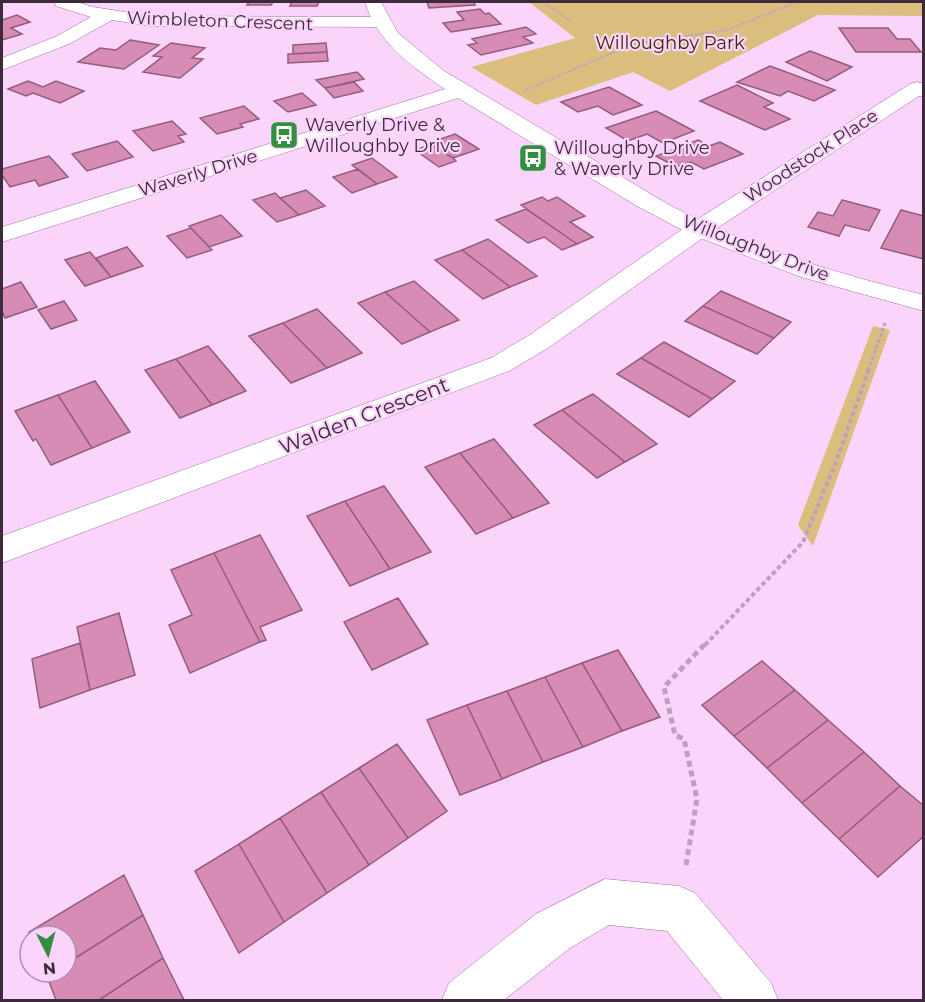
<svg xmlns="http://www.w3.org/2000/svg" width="925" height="1002" viewBox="0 0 925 1002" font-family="Montserrat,sans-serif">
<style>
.green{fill:#dbbe7e}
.building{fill:#d68cb5;stroke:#945c7b;stroke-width:1.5}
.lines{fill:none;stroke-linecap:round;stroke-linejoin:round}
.minor-casing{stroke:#9e729f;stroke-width:1}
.tertiary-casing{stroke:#9e729f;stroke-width:1}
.path-far3{stroke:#bf9fc0;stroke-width:2;stroke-dasharray:2 1.5;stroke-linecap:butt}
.path-far2{stroke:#bf9fc0;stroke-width:3;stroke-dasharray:4 2;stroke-linecap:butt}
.path-far1{stroke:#bf9fc0;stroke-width:4;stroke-dasharray:4.5 3;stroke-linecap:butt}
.path{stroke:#bf9fc0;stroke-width:5;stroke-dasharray:6 4;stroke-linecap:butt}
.minor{fill:#fff;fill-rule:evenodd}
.tertiary{fill:#fff;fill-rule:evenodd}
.labels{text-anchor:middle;stroke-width:4.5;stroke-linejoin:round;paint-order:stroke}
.far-street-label{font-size:18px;fill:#3d2a3d;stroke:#fad4fb}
.far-park-label{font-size:18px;fill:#382a07;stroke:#fad4fb}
.far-poi-label{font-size:18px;fill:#3d2a3d;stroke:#fad4fb;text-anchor:start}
.street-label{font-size:21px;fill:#3d2a3d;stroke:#fad4fb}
</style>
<rect width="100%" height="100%" fill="#fad4fb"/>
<path class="green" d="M529,2H923L924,16L818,15L670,91L633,72L536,105L471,67L575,38Z
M873,326L890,330L813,546L798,525Z"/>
<path class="building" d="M249,2H273L271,5H247Z
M292,2H319L317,6H290Z
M427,2H474L475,5L429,8Z
M480,9L485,14L489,13L501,24L451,32L443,23L464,20L457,12Z
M17,15L30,22L11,28L22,34L2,40V20Z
M526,27L536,34L523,37L533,43L481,55L468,45L477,43L472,39Z
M839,28H888L897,39H910L921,52H856Z
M130,40L159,45L124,69L78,62L100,48L116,50Z
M171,43L205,48L192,58L203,59L180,78L143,72L162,57L153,56Z
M326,43L327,52L293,54V45Z
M810,51L852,67L827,81L786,62Z
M327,52L328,61L288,63V54Z
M770,66L835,90L814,101L788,91L780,96L737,82Z
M357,72L364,79L325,88L316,80Z
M28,81L43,87L56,81L84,91L60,103L33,93L26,96L8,89Z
M354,82L363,91L334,98L325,88Z
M737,85L773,103L764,107L790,119L765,130L700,101Z
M609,87L642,105L613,115L598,106L578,112L561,102Z
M302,93L316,105L288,112L274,101Z
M244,106L259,119L240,124L243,127L217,134L200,118Z
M656,111L694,131L663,143L647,134L628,141L606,128Z
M172,121L186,134L178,136L184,142L153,151L133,131Z
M455,134L479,149L453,158L429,143Z
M698,140L709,146L720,142L743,154L704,169L691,162L676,167L656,156Z
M117,141L133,157L87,171L72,154Z
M432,144L453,158L456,161L439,167L415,150Z
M49,156L68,177L39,186L35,180L10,187L2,175V169Z
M372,158L397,177L377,184L352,165Z
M358,169L377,184L352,193L333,177Z
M306,190L325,206L299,215L280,198Z
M275,193L280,198L299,215L277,222L253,200Z
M542,197L548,201L557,197L585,216L570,222L593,237L577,244L521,205Z
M842,200L880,210L869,231L845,225L839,236L808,227L818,212L833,216Z
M526,209L577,244L562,250L544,237L528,243L496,220Z
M901,210L924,216V259L881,248Z
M221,215L242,236L209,247L189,226Z
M191,228L212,250L187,258L167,236Z
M488,239L537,276L510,287L462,250Z
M127,247L143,266L111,277L96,258Z
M462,250L510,287L483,299L435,260Z
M90,252L111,277L85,286L65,260Z
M414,281L459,320L430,332L385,292Z
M21,282L37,307L5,318L2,311V289Z
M721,291L791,322L774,338L703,306Z
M385,292L430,332L402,344L358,303Z
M64,301L77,320L51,329L38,310Z
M703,306L774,338L757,354L685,321Z
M317,309L362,353L327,368L283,323Z
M283,323L327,368L291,383L249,336Z
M664,342L735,381L712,399L641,358Z
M208,346L246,391L212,405L176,359Z
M641,358L712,399L689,417L617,374Z
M176,359L212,405L180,418L145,370Z
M95,381L130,432L92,448L58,395Z
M593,394L657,444L625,462L562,410Z
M58,395L92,448L51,465L36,439L33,441L15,411Z
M562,410L625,462L597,478L534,425Z
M494,439L549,503L513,518L460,453Z
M460,453L513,518L476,534L425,467Z
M384,486L431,552L390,569L345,501Z
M345,501L390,569L350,586L307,516Z
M260,535L302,610L260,627L266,640L260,642L214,553Z
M214,553L260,642L190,673L169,625L192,615L171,570Z
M398,598L428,644L372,670L344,622Z
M119,613L135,675L90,690L77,627Z
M80,643L90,690L40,708L32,659Z
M618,650L660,717L622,731L582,663Z
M762,661L795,690L734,736L702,705Z
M582,663L622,731L583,747L545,677Z
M545,677L583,747L543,762L507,691Z
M795,690L828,720L767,768L734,736Z
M507,691L543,762L502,779L467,705Z
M467,705L502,779L460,795L427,720Z
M828,720L864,752L802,803L767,768Z
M397,744L447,811L408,838L359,768Z
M864,752L900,786L839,839L802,803Z
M359,768L408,838L369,865L321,792Z
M900,786L924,806V836L878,877L839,839Z
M321,792L369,865L327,893L280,818Z
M280,818L327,893L284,922L239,844Z
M239,844L284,922L239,953L195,871Z
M124,875L143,915L66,964V936H30L29,932Z
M143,915L163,958L99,1000H56L47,976L54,972H66V964Z
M163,958L184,1000H99Z"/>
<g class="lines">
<g class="minor-casing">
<path id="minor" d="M54,2H77L93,7L150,16L381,17L387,18L390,22L387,26L381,27L150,26L112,20L69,44L2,70V58L57,36L91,17L56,6Z
M917,82L924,84V97L919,96L708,234L551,346L511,370L2,563V536L491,358L531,334L690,224L910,84Z
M605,879L679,886L695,893L771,983L778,1000H723L667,931L609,925L570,948L504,1000H442L449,983L536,914Z"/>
</g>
<g class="tertiary-casing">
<path id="tertiary" d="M365,2H381L398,33L444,71L671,206C750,247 837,274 924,295V311L801,277L690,234L637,206L458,98L2,242V227L445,89C411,66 377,42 365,2Z"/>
</g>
<path class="path-far3" d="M543,2L570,21
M523,91L633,44L727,30L797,2"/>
<path class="path-far2" d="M868,371L885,323"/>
<path class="path-far1" d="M705,645L803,542L836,462L869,369"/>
<path class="path" d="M686,865L697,799L684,739L675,735L664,687L706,643"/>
<use href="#minor" class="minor"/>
<use href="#tertiary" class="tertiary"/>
</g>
<defs>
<g id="bus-square" transform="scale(1.5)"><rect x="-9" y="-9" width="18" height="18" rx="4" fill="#338f40" stroke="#fad4fb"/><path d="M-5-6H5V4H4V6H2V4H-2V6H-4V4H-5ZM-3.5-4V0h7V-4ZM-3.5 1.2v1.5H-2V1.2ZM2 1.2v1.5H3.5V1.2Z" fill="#fff"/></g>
</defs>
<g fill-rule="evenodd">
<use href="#bus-square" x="284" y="135"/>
<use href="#bus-square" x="533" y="158"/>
</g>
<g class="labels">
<g class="far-street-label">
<text transform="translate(220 21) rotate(2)" y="6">Wimbleton Crescent</text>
<text transform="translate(811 156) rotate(-33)" y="6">Woodstock Place</text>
<text transform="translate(198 173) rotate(-17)" y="6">Waverly Drive</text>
<text transform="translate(756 248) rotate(21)" y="6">Willoughby Drive</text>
</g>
<g class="far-park-label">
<text x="670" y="49">Willoughby Park</text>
</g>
<g class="far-poi-label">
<text x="305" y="131">Waverly Drive &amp;<tspan x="305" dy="21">Willoughby Drive</tspan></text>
<text x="554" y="154">Willoughby Drive<tspan x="554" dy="21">&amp; Waverly Drive</tspan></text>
</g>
<g class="street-label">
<text transform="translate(364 416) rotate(-21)" y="7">Walden Crescent</text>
</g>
</g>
<rect width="925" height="1002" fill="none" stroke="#3d2a3d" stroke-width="6"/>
<g transform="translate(48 954) rotate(174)"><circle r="28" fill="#fad4fb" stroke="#ae90af" stroke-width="1.5"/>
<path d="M0-4.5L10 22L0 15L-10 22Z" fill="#338f40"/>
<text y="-9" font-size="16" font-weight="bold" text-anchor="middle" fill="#3d2a3d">N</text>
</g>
</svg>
